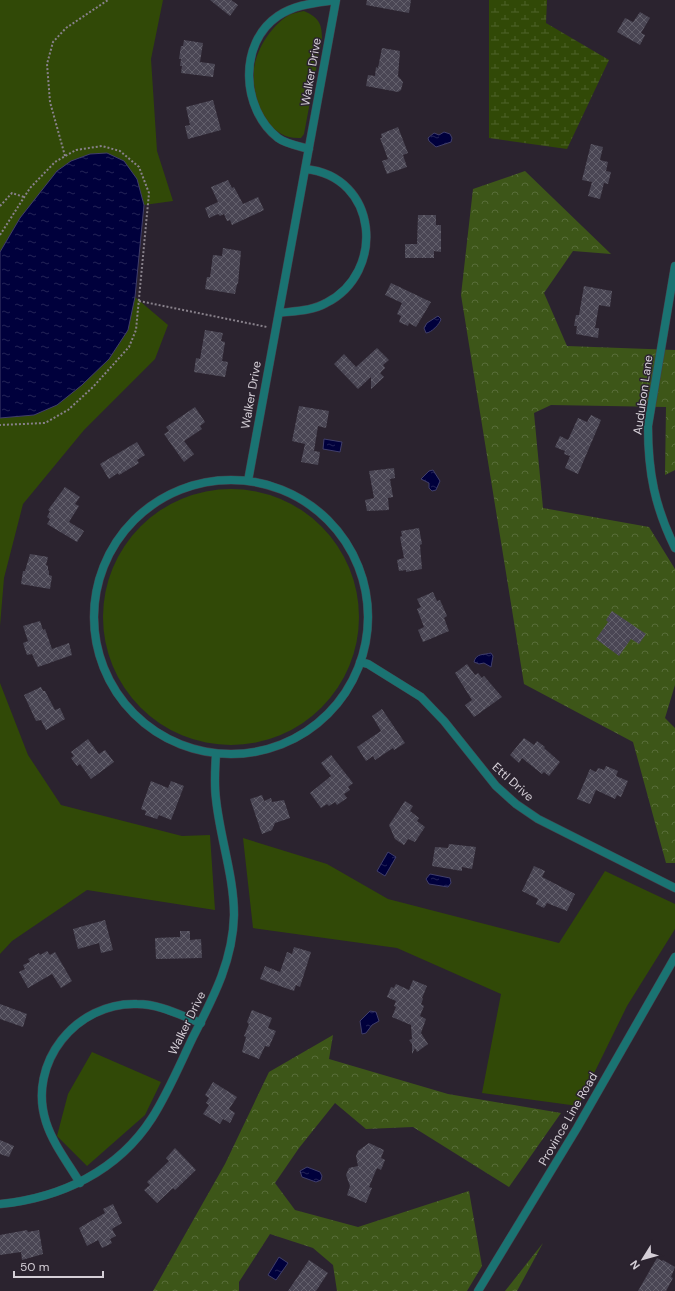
<svg xmlns="http://www.w3.org/2000/svg" width="675" height="1291" viewBox="0 0 675 1291" font-family="'DM Sans',sans-serif">
<style>
.green{fill:#314907}
.forest{fill:url(#forest-crowns)}
.wetland{fill:url(#wetland-marsh)}
.water{fill:url(#water-ripples);stroke:#403e6a}
.building{fill:url(#building-cross-hatch)}
.lines{fill:none;stroke-linecap:round;stroke-linejoin:round}
.street-casing{stroke:#463f4a;stroke-width:9}
.path{stroke:#88818b;stroke-width:2;stroke-dasharray:2 2;stroke-linecap:butt}
.street{stroke:#1a7372;stroke-width:8}
.labels{text-anchor:middle;stroke-width:3;stroke-linejoin:round;paint-order:stroke}
.street-label{font-size:12px;fill:#d5cfd7;stroke:#2b232f}
</style>
<defs>
<pattern id="forest-crowns" width="20" height="18" patternUnits="userSpaceOnUse"><rect width="20" height="18" fill="#3d5618"/><path d="M2 6a3 3 0 1 1 6 0M12 15a3 3 0 1 1 6 0" fill="none" stroke="#586d39"/></pattern>
<pattern id="wetland-marsh" width="20" height="14" patternUnits="userSpaceOnUse"><rect width="20" height="14" fill="#314907"/><path d="M1 5h8M5 5V1M11 12h8M15 12V8" fill="none" stroke="#4e622a"/></pattern>
<pattern id="water-ripples" width="26" height="14" patternUnits="userSpaceOnUse"><rect width="26" height="14" fill="#00003c"/><path d="M2 4q2-2 4 0t4 0M15 11q2-2 4 0t4 0" fill="none" stroke="#242457"/></pattern>
<pattern id="building-cross-hatch" width="8" height="8" patternUnits="userSpaceOnUse"><rect width="8" height="8" fill="#4a4654"/><path d="M0 0l8 8M0 8l8-8" fill="none" stroke="#63606c"/></pattern>
</defs>
<rect width="100%" height="100%" fill="#2b232f"/>
<path class="green" d="M0,0H163L151,59L157,151L173,201L144,205L137,179L20,218L0,252Z
M304,11C318,17 322,23 322,38L304,134L301,138C266,140 251,98 254,68C257,48 272,25 289,15C293,13 299,12 304,11Z
M135,297L168,325L155,359L84,430L23,504L4,578L0,626V418L34,415L109,359L128,330Z
M103 617a128 128 0 1 1 256 0a128 128 0 1 1-256 0Z
M0,683L28,755L61,805L182,836L210,835L215,910L87,890L12,941L0,954Z
M243,838L327,864L388,899L559,943L605,871L675,904V929L627,1006L578,1106L482,1093L501,994L397,948L253,928Z
M92,1052L161,1082L145,1115L87,1166L57,1136L68,1094Z"/>
<path class="forest" d="M525,171L611,254L573,251L544,293L567,346L675,350V470L665,475L666,407L551,405L534,413L543,508L649,527L675,569V685L665,718L675,728V863H666L633,742L524,684L461,295L473,189Z
M333,1035L329,1059L448,1094L561,1113L509,1187L413,1127L366,1129L335,1103L299,1148L275,1183L295,1210L358,1227L469,1191L482,1266L467,1291H337L333,1265L313,1248L270,1234L239,1282V1291H153L225,1164L269,1072Z
M543,1243L517,1291H505Z"/>
<path class="wetland" d="M489,0H547L546,23L609,60L567,149L489,138Z"/>
<path class="water" d="M444,132L450,134L452,138L451,142L436,147L429,141L428,138L434,133L439,135Z
M107,153L124,161L137,179L144,205L135,297L128,330L109,359L82,385L57,405L34,415L0,418V252L20,218L57,171L71,161L90,154Z
M438,316L441,319C440,324 431,333 426,333L424,328L427,323Z
M324,439L342,442L340,452L323,449Z
M433,470L440,481L436,490L432,491L429,488V483L421,479L429,471Z
M491,653L493,656L491,667L484,663L479,664L474,662C476,653 484,655 491,653Z
M388,852L396,857L385,876L377,871Z
M430,874L450,878L451,883L448,887L429,884L426,879Z
M370,1011L376,1012L379,1021L372,1025L366,1033L362,1034L360,1021Z
M307,1167L320,1172L322,1176L321,1180L316,1182L302,1177L300,1171Z
M279,1257L288,1263L276,1280L268,1275Z"/>
<path class="building" d="M210,0H231L238,5L230,16Z
M367,0H411L409,13L366,5Z
M640,12L650,18L641,33L645,35L640,45L617,32L625,18L633,22Z
M184,40L203,43L200,62L215,64L213,77L181,73L182,66H180L181,59H179L181,46H183Z
M382,48L400,51L398,76L403,82L401,90L398,92L366,86L368,75L375,76L376,67L378,68Z
M213,100L221,130L188,139L185,126L190,125L186,107Z
M398,127L408,153L403,155L407,167L387,174L382,161L388,159L380,138H382L381,134Z
M591,144L603,147L600,160L608,162L606,171L611,172L608,184L604,183L600,199L588,196L592,182L582,180Z
M228,180L232,188L234,187L243,204L258,197L264,210L232,225L230,220L227,221L224,214L220,216L218,214L209,218L205,208L218,202L211,187Z
M418,215H436V225H441V252L434,251V258H405V244H417Z
M223,248L241,251L238,284H237L235,294L205,289L207,277H210L213,255L222,256Z
M391,283L431,302L416,327L409,323L408,326L399,322L401,316L397,314L402,303L385,295Z
M584,286L612,291L610,307L599,305L595,328H599L598,338L576,334L577,326H574L576,315H579Z
M205,330L223,333L221,341L225,342L222,361L228,362L225,377L194,372L196,358L200,359Z
M377,348L389,360L383,365L385,368L380,373L384,377L371,389V377L358,389L334,364L344,354L356,367Z
M299,406L329,411L326,428L318,426L314,451L320,452L318,465L301,462L305,444L292,441Z
M195,407L205,422L200,426L202,429L184,441L194,454L184,462L164,434L169,431L166,427Z
M591,415L601,420L578,474L565,468L570,456L564,454L565,451L555,447L560,436L568,440L578,418L587,422Z
M137,442L145,455L137,460L139,463L119,475L118,473L109,479L100,464Z
M394,468L395,478L390,479L393,497L388,498L389,510L367,511L365,500L374,498L369,471Z
M65,487L80,497L75,504L79,506L69,522L84,531L77,542L47,524L50,519L47,517L50,511L48,510Z
M419,528L422,544L420,545L422,569L406,572V570L399,571L397,560L404,558L400,537L402,536L401,531Z
M30,554L48,557L46,565L48,566V570L49,571V575L52,576L50,589L21,584L23,571H25Z
M433,592L437,601L440,600L447,616L444,618L449,631L423,642L418,630L424,627L417,609L421,607L417,599Z
M612,611L646,634L639,644L631,639L619,656L596,639L608,622L606,620Z
M40,621L43,630L45,629L52,649L69,643L72,655L38,667L32,654L27,655L23,643L28,641L23,626Z
M467,664L475,675L478,673L482,678L484,676L502,697L474,717L465,705L472,700L455,673Z
M41,687L43,691H45L55,710L60,708L65,719L46,730L41,720L36,721L24,695Z
M382,709L405,743L394,750L393,748L375,760L373,756L366,761L357,747L381,731L372,716Z
M524,738L534,745L537,741L545,747L544,748L560,762L549,776L544,772L542,774L522,758L519,763L510,755Z
M88,739L99,754L105,750L114,762L91,779L80,764L77,766L71,758L74,756L71,752Z
M331,755L353,783L348,787L350,790L344,794L347,798L337,805L335,802L329,806L327,804L321,808L310,793L331,776L321,763Z
M606,766L618,771L616,776L628,781L621,797L617,795L615,799L596,790L590,804L577,799L590,769L596,772L598,768L604,770Z
M151,781L168,788L171,781L184,786L171,820L159,815L157,819L145,815L146,811L141,809Z
M262,795L264,801L271,798L272,802L284,800L290,818L275,823L272,830L262,834L250,799Z
M405,801L413,806L410,811L419,818L417,821L425,827L415,842L408,839L404,845L395,839L389,825Z
M449,844L476,847L472,869L462,867V871L432,866L435,847L448,848Z
M534,866L545,871L542,877L575,894L567,911L547,903L544,908L536,904L538,899L522,891Z
M105,920L113,950L101,953L99,943L78,949L73,929Z
M180,931H190V940L201,939L202,958L156,959L155,938L180,937Z
M294,947L311,952L300,987L296,985L294,991L260,979L265,966L280,972L287,952L292,954Z
M47,951L50,955L55,952L72,981L61,988L52,974L28,988L19,972L25,969L23,965L30,962L28,959L39,953L40,955Z
M413,980L427,986L422,998L423,999L421,1004L424,1006L420,1016L426,1019L421,1033L428,1044L417,1052L415,1048L412,1054V1044L409,1040L412,1039L411,1025L392,1017L396,1007L394,1006L396,1001L387,997L391,987L394,988L396,984L409,990Z
M0,1004L27,1014L23,1027L0,1019Z
M252,1010L272,1018L268,1028L276,1031L269,1047L265,1046L259,1059L242,1052L246,1037L244,1036L249,1024L247,1022Z
M213,1082L237,1097L229,1109L235,1113L230,1123L223,1119L220,1124L203,1114L209,1105L206,1103L209,1098L205,1095Z
M0,1140L14,1146L9,1157L0,1154Z
M369,1143L384,1150L381,1158L385,1160L381,1170L377,1168L369,1187L372,1188L366,1203L347,1195L350,1186L346,1175L349,1168L358,1166L356,1156L358,1151Z
M175,1148L196,1170L175,1190L173,1188L157,1203L144,1190L150,1185L147,1182L169,1161L166,1158Z
M113,1204L122,1223L112,1229L116,1236L110,1239L112,1243L102,1248L98,1240L87,1246L79,1228L105,1213L103,1209Z
M27,1230L28,1232L39,1230L43,1254L22,1260L21,1252L0,1255V1235Z
M657,1258L662,1261L663,1260L675,1267L671,1277L673,1278L666,1291H638Z
M309,1260L328,1273L316,1291H288Z"/>
<g class="lines">
<g class="street-casing">
<path id="street" d="M309,149C299,146 286,144 278,138C241,109 238,43 278,16C296,4 316,3 336,0
M675,266L648,426C648,473 655,507 675,548
M279,313C294,311 312,311 326,303C386,273 379,176 305,169
M94 617a137 137 0 1 1 274 0a137 137 0 1 1-274 0Z
M248,481L336,0
M360,662L368,664L421,697L444,721L496,786L516,804L538,819L675,888
M80,1183C68,1163 53,1144 46,1122C27,1063 76,1002 137,1004C159,1004 180,1015 201,1023
M0,1204C61,1198 118,1171 152,1118C168,1093 180,1064 193,1037C213,998 233,961 234,915C234,876 220,838 216,799C214,784 215,769 216,754
M478,1291L577,1128L675,957"/>
</g>
<path class="path" d="M65,156L50,102L47,64L53,42L66,28L108,0
M0,206L12,193L24,197
M0,235L30,188L55,162L76,150L102,146L120,151L139,167L149,193L136,330L129,347L93,387L68,410L45,423L0,425
M139,301L267,327"/>
<use href="#street" class="street"/>
</g>
<g class="labels">
<g class="street-label">
<text transform="translate(311 72) rotate(-80)" y="4">Walker Drive</text>
<text transform="translate(251 395) rotate(-80)" y="4">Walker Drive</text>
<text transform="translate(643 395) rotate(-82)" y="4">Audubon Lane</text>
<text transform="translate(513 782) rotate(42)" y="4">Ettl Drive</text>
<text transform="translate(187 1023) rotate(-64)" y="4">Walker Drive</text>
<text transform="translate(568 1119) rotate(-60)" y="4">Province Line Road</text>
</g>
</g>
<g transform="translate(643 1259) rotate(233)" stroke="#2b232f" stroke-width="3" paint-order="stroke">
<path d="M0-3L7 15L0 10L-7 15Z" fill="#d5cfd7"/>
<text y="-6" font-size="11" font-weight="bold" text-anchor="middle" fill="#d5cfd7">N</text>
</g>
<path d="M14 1271v6h89v-6" fill="none" stroke="#d5cfd7" stroke-width="2"/>
<text x="20" y="1271" font-size="12" fill="#d5cfd7" stroke="#2b232f" stroke-width="3" paint-order="stroke">50 m</text>
</svg>
